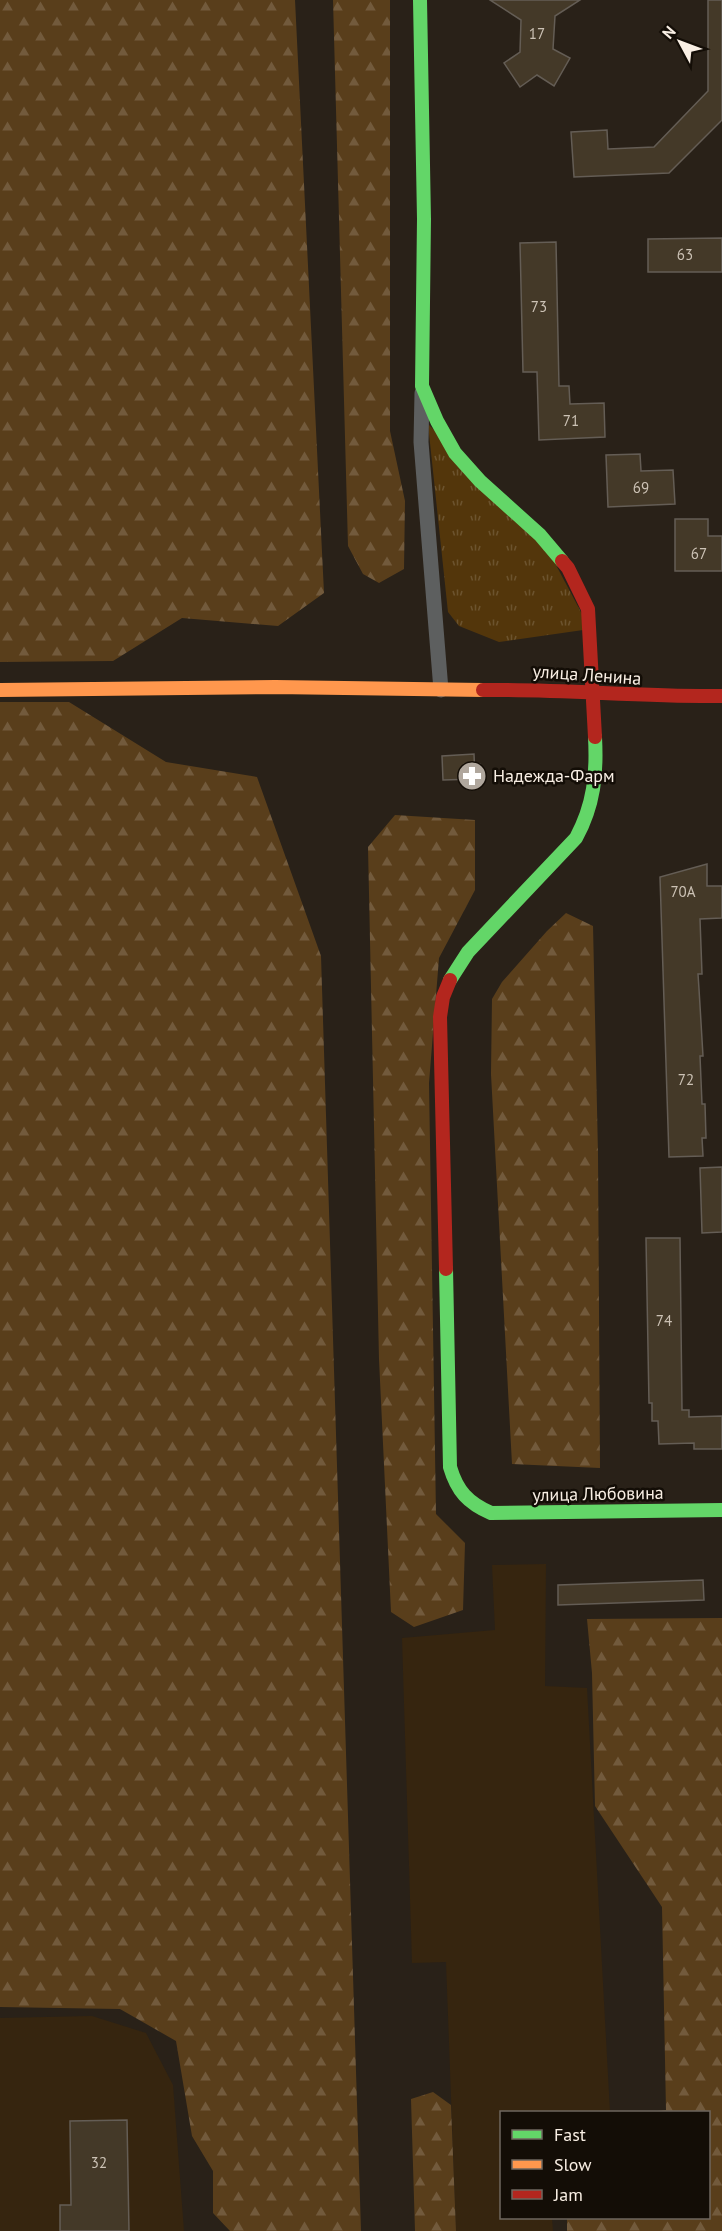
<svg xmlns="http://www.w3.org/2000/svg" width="722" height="2231" viewBox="0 0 722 2231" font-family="'PT Sans',sans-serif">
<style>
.built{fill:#36250f}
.grass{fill:url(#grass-tufts)}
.forest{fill:url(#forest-firs)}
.building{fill:#443928;stroke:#645d55;stroke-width:1.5}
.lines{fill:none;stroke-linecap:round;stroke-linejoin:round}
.street{stroke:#5d5f5f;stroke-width:15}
.fast{stroke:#63d668;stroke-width:14}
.slow{stroke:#ff974d;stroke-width:14}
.jam{stroke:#b3261e;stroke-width:14}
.labels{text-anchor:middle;stroke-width:5;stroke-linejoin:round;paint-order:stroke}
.number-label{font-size:15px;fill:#ccc2b5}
.street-label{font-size:18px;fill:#f9efe4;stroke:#130d06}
.poi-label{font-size:18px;fill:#f9efe4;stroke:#130d06;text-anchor:start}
</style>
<defs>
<pattern id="grass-tufts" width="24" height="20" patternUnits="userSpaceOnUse" patternTransform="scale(1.5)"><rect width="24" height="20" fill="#53360b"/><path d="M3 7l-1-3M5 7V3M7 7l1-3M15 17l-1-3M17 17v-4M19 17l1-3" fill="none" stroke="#6c532e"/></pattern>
<pattern id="forest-firs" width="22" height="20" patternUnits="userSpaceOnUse" patternTransform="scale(1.5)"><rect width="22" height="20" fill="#593e1b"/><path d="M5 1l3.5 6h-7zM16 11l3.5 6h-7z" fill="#725a3c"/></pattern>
</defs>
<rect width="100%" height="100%" fill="#292118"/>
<path class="built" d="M546,1564L545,1686L587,1688L610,2112H502V2218H552L553,2231H456L446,1962L412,1963L402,1638L495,1630L492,1565Z
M92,2016L146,2033L173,2085L184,2231H0V2018Z"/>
<path class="grass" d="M428,424L540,535L590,629L499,642L459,626L448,612Z"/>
<path class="forest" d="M0,0H295L324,593L278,626L182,618L113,661L0,662Z
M333,0H390V431L405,501L404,569L379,583L363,574L348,546Z
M0,702H69L166,762L257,777L321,956L361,2231H230L213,2213V2171L192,2136L176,2041L120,2009L0,2007Z
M395,815L475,820V890L439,958L429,1083L436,1514L465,1543L463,1610L414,1627L391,1612L379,1359L368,847Z
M566,913L593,926L598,1154L600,1468L512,1464L491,1074L492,999L502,982L547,931Z
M722,1618V2231H567V2218H708V2112H649L666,2110L662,1907L595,1806L592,1673L587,1619Z
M433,2092L451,2105L456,2231H415L411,2099Z"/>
<path class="building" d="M490,0H580L555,16L553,49L570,58L554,86L537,75L520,87L504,63L520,52L521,20Z
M708,0H722V120L669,173L574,177L571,132L607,130L608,149L654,147L708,91Z
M722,238V272H648V239Z
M556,242L559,386H569L570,404L604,403L605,437L539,440L537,372H523L520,243Z
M640,454L641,471L673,470L675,504L608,507L606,455Z
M675,519H708V536H722V571H675Z
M474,754L475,779L443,780L442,756Z
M707,864V886H722V918L700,919L702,974H698L699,989L703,1056H700L702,1104H705L706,1138H702L703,1156L669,1157L660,877Z
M722,1167V1232L702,1233L700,1168Z
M646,1238H680L682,1410H689V1417L722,1416V1449H694V1443L659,1444L658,1421H652V1403H649Z
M703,1580L704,1600L558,1605V1585Z
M127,2120L129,2231H60V2205H71L70,2121Z"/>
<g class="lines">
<path class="street" d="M422,393L421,442L441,690"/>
<path class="fast" d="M420,0L424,219L422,386L437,421L455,453L480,481L540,535L562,561
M450,980L468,952L576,838C594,805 597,774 595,737
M446,1269L450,1467C457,1491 468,1503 491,1513L722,1510"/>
<path class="slow" d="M0,690L275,687L483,690"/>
<path class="jam" d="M562,561L568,568L588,609L595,737
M483,690C563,689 642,697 722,696
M446,1269L440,1017L443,997L450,980"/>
</g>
<defs>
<g id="pharmacy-disc" transform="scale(1.5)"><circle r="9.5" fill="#b0a79d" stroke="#130d06"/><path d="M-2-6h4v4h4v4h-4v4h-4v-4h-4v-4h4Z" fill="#fff"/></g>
</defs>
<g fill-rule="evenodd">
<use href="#pharmacy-disc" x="472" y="776"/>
</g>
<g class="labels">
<g class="number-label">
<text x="537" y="39">17</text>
<text x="685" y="260">63</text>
<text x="539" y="312">73</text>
<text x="571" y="426">71</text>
<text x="641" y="493">69</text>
<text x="699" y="559">67</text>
<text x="683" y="897">70А</text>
<text x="686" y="1085">72</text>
<text x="664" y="1326">74</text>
<text x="99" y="2168">32</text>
</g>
<g class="street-label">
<text transform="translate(587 675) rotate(4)" y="6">улица Ленина</text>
<text transform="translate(598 1494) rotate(-1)" y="6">улица Любовина</text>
</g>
<g class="poi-label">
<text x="493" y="782">Надежда-Фарм</text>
</g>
</g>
<rect x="500" y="2111" width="210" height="108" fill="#130d06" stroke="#6f675f" stroke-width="1.5"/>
<rect x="512" y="2130" width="30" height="9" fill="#63d668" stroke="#6f675f" stroke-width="1.5"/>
<text x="554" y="2141" font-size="18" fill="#f9efe4">Fast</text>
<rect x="512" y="2160" width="30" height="9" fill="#ff974d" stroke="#6f675f" stroke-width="1.5"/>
<text x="554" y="2171" font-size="18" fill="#f9efe4">Slow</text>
<rect x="512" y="2190" width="30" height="9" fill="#b3261e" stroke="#6f675f" stroke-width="1.5"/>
<text x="554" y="2201" font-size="18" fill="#f9efe4">Jam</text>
<g transform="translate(680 42) rotate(311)" stroke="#130d06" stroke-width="4.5" paint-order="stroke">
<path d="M0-4.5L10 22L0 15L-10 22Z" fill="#f9efe4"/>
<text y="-9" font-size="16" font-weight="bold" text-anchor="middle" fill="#f9efe4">N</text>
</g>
</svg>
